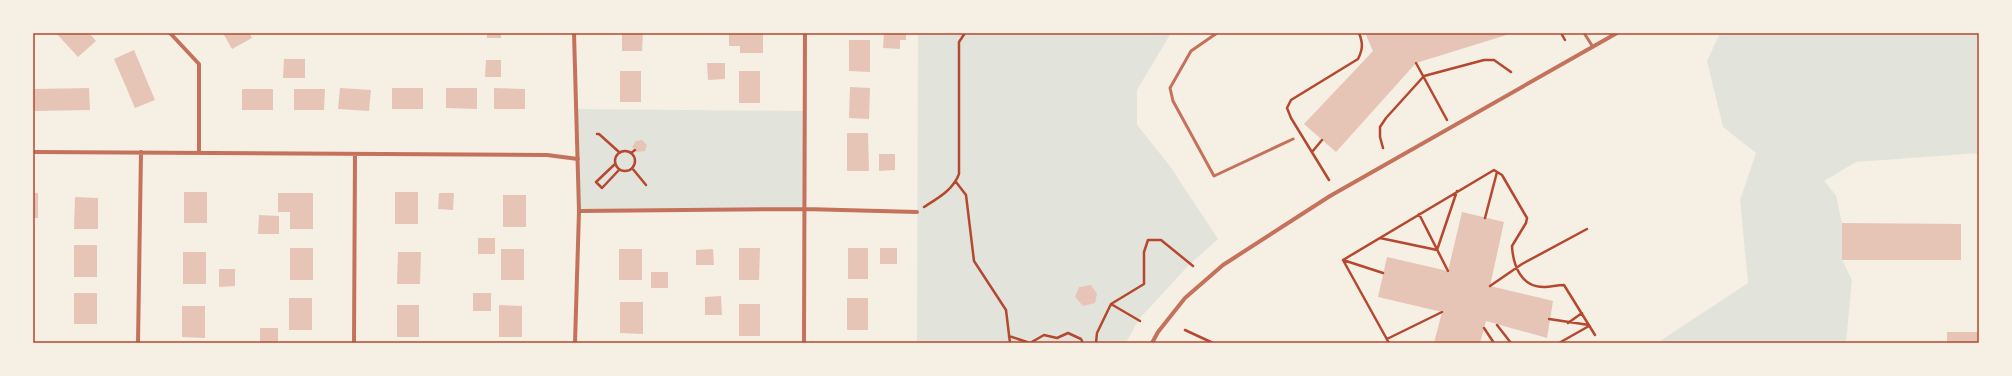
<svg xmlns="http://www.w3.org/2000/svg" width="2012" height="376" viewBox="0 0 2012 376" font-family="'Work Sans',sans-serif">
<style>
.green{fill:#e2e4dc}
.building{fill:#e6c5b7}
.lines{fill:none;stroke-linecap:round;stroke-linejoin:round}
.path{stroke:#b5482f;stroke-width:2.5}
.service{stroke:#c5725c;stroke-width:3}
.minor{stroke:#c5725c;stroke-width:4}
.neatline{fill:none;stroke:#b5482f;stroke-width:1.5}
</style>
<rect width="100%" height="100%" fill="#f6efe4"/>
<path class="green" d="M918,33H1171L1137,90V125L1170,166L1218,239L1190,264L1139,319L1126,343H917Z
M1720,33H1979V153L1856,162L1824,181L1836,195L1842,223V260L1852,280L1846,343H1657L1748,283L1740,200L1756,153L1723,127L1707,61Z
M577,109L805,111L804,209L579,211Z"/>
<path class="building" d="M56,33H89L96,41L78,57Z
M223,33H249L252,38L232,49Z
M487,33H501V38H487Z
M622,33H643L642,51H622Z
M729,33H763V53H740V46H729Z
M884,33H906V40H900V49L883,48Z
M1365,33H1513L1416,63L1336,152L1304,124L1373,51Z
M849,40H870V72L849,71Z
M134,50L155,100L135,108L114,59Z
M284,59H305V78H283Z
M486,60H501V77H485Z
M707,63H725V79L708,80Z
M620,71H641V102H620Z
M739,71H760V103H739Z
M850,87L870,88L869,119L849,118Z
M89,88L90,110L33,111V89Z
M340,88L371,90L369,111L338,109Z
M392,88H423V109H392Z
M446,88H477V109L446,108Z
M494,88L525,89V109H494Z
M242,89H273V110H242Z
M294,89H325L324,110H294Z
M847,133H868L869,171H847Z
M642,140L647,145L645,151L637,152L632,147L636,141Z
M879,154H895V170L879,171Z
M184,192H207V223H184Z
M395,192H418V224H395Z
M33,193H38V218H33Z
M278,193H313V229H290V212H278Z
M439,193H454L453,210L438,209Z
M503,195H526V227H503Z
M75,197L98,198V229H74Z
M1462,212L1504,222L1490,286L1553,301L1547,338L1486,321L1480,343H1434L1442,312L1378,297L1387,257L1448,271Z
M259,215L279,216V234H258Z
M1842,223L1961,224V260H1842Z
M478,238H495V254H478Z
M74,245H97V277H74Z
M290,248H313V280H290Z
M739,248H760L759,280H739Z
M848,248H868V279H848Z
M880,248H897V264H880Z
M501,249H524V280H501Z
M619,249H642V280H619Z
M713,249L714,265H696V250Z
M183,252H206V284H183Z
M398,252H421L420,284H397Z
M219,269H235V286L219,287Z
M651,272H668V288H651Z
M1091,285L1097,294L1095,303L1083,306L1075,297L1079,287Z
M74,293H97V324H74Z
M473,293H491V311H473Z
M721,296L722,315H705V297Z
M289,298H312V330H289Z
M847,298H868V330H847Z
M620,302H643V334L620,333Z
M739,304H760V336H739Z
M397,305H419V337H397Z
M499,305L522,306V337H499Z
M182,306H205V338L182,337Z
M260,328H278V343H260Z
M1947,332H1979V343H1947Z"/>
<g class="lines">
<path class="path" d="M1561,33L1565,40
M1416,63L1447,120
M597,134H599L619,152
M1383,148L1380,137V127L1386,118L1424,76L1484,60H1494L1511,72
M615 161a10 10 0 1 1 20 0a10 10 0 1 1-20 0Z
M1312,152L1322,140
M631,153L635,150
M615,164L596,182L602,188L619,170
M632,168L646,185
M1329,180L1291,118L1287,108L1291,100L1358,59C1363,49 1363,43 1359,33
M956,182L966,195L974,261L1006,310L1010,343
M924,207C938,198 953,190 959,174V42L965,33
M1419,214L1448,271
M1485,218L1497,172
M1380,238L1437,250L1457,191
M1343,260L1494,170L1502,175L1527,218L1526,223L1512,246C1513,265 1521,288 1545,287C1551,287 1557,285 1564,285L1595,335
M1343,260L1389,343
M1343,260L1383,273
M1490,286L1522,264L1587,229
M1111,304L1140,321
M1549,319L1589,325
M1568,323L1582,313
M1497,325L1511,343
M1484,328L1494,343
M1185,330L1213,343
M1009,336L1030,343L1044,335L1057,338L1068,333L1081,339L1083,343
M1387,339L1442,312
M1096,343L1097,333L1111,304L1144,284V252L1148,240H1161L1193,266
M1559,343L1589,326"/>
<path class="service" d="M1217,33L1191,51L1170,88L1173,101L1214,176L1293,139
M1584,33L1593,47"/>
<path class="minor" d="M170,33L199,64V152
M574,33L579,211L575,343
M33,152L547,155L578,159
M579,211L804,209L917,212
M138,343L141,152
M354,343L355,154
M804,343L805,33
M1152,343L1158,332L1185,298L1223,265L1330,196L1617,33"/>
</g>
<rect width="2012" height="376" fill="none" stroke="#f6efe4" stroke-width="68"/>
<rect x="34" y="34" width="1944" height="308" class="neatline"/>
</svg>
